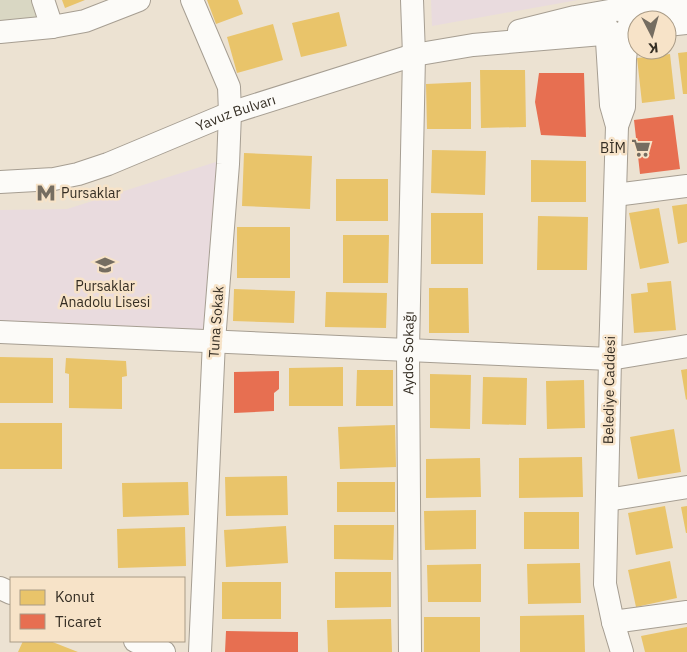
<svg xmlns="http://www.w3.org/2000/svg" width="687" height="652" viewBox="0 0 687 652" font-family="'IBM Plex Sans',sans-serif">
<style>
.education{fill:#e9dbde}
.green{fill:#d9d7c3}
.homes{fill:#e9c46a}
.shops{fill:#e76f51}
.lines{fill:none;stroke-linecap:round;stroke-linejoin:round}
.minor-casing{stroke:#a69e92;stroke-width:24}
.minor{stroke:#fcfbf8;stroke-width:22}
.labels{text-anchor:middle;stroke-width:5;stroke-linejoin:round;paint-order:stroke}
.street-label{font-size:14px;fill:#352e24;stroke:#f7e3c8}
.poi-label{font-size:14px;fill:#352e24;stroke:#f7e3c8;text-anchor:end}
</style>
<rect width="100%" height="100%" fill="#ece2d2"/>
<path class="education" d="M431,0H578L432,26Z
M219,161L206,326L199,332L0,321V210L67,209Z"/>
<path class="green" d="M0,0H32L37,16L30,25L0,24Z"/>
<path class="homes" d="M62,0H85L65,8Z
M207,0H238L243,14L216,24Z
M339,12L347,46L301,57L292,23Z
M273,24L283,60L237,73L227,37Z
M687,52V94H683L678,53Z
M670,54L675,99L642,103L637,58Z
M480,70H525L526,127L481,128Z
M471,82V129H427L426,84Z
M432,150L486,151L485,195L431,193Z
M244,153L312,156L310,209L242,206Z
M531,160L586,161V202H531Z
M336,179H388V221H336Z
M687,204V242L678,244L672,206Z
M659,208L669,263L640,269L629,213Z
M431,213H483V264H431Z
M538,216L588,217L587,270H537Z
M237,227H290V278H237Z
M343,235H389L388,283H343Z
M671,281L676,330L634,333L631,294L648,292L647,283Z
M429,288H468L469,333H429Z
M234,289L295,291L294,323L233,321Z
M326,292L387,293L386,328L325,327Z
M0,357L53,358V403H0Z
M66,358L126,361L127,376L122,377V409L69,408V374L65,373Z
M343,367V406H289V368Z
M687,369V399L686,400L681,370Z
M357,370H393V406H356Z
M430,374L471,375L470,429L430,428Z
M483,377L527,378L526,425L482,424Z
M584,380L585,428L547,429L546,381Z
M0,423H62V469H0Z
M395,425L396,467L340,469L338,427Z
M674,429L681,472L638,479L630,437Z
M582,457L583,497L519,498V458Z
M480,458L481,497L426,498V459Z
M287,476L288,515L226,516L225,477Z
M188,482L189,515L123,517L122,483Z
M337,482H395V512H337Z
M665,506L673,548L636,555L628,513Z
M687,506V533H686L681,507Z
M476,510V549L425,550L424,511Z
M524,512H579V549H524Z
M334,525H394L393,560L334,559Z
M286,526L288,563L226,567L224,530Z
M185,527L186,566L118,568L117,529Z
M670,561L677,598L636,607L628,570Z
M580,563L581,603L528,604L527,564Z
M481,564V602H428L427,565Z
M335,572H391V607L335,608Z
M222,582H281V619H222Z
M584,615L585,652H520V616Z
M424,617H480V652H424Z
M391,619L392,652H328L327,620Z
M687,627V652H645L641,636Z
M23,641H50L78,652H18Z"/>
<path class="shops" d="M539,73H584L586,137L541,135L535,102Z
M673,115L680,169L640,174L634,120Z
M279,371V389L274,393V411L234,413V372Z
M226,631L298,632V652H225Z"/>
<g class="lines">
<g class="minor-casing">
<g id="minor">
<path d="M43,0L52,27"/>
<path d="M192,0L229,87L230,113L228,164L214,341L200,652"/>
<path d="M619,10L687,7"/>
<path d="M606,25L611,105L617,126L624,107L625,59L629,24"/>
<path d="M667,25L687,23"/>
<path d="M519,31L575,17L615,10"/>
<path d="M0,32L52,27L85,21L139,0"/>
<path d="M617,126L610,359L605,584L613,622L622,652"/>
<path id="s1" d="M0,182L54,179L78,174L108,164L230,113L414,55L473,45L614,33"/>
<path d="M615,195L687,186"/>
<path d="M0,332L610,359L687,346"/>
<path d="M607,500L687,487"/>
<path d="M0,588L11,593"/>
<path d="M613,622L687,612"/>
<path d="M135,641L164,652"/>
<path id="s2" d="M410,652L408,350L414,55L412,0"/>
</g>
</g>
<use href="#minor" class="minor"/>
</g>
<defs>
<g id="supermarket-bare" transform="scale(1.5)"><path d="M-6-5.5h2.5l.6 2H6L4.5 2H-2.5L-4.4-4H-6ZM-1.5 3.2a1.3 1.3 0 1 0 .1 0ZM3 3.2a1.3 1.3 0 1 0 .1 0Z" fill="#756d61" stroke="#f7e3c8" stroke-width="2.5" paint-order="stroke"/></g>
<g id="metro-bare" transform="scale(1.5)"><path d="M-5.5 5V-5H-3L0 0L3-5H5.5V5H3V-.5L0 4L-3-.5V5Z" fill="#756d61" stroke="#f7e3c8" stroke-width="2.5" paint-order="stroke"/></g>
<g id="school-bare" transform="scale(1.5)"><path d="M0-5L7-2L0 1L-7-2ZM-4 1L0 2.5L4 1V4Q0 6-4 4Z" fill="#756d61" stroke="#f7e3c8" stroke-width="2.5" paint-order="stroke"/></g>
</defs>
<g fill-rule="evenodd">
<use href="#supermarket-bare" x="641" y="148"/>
<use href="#metro-bare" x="46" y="193"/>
<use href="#school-bare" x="105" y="265"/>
</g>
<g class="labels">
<g class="street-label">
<text dy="5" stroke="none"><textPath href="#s1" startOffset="248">Yavuz Bulvarı</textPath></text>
<text transform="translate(216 322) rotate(-86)" y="5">Tuna Sokak</text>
<text dy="5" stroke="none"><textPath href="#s2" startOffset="299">Aydos Sokağı</textPath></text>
<text transform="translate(609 390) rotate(-89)" y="5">Belediye Caddesi</text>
</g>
<g class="poi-label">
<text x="626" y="153">BİM</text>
<text x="61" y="198" text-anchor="start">Pursaklar</text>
<text x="105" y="291" text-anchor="middle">Pursaklar<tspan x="105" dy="16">Anadolu Lisesi</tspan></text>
</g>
</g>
<rect x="10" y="577" width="175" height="65" fill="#f7e3c8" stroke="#a99b86"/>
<rect x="20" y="590" width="25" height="15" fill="#e9c46a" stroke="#a99b86"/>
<text x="55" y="602" font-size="15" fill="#352e24">Konut</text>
<rect x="20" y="614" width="25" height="15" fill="#e76f51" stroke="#a99b86"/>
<text x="55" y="627" font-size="15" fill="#352e24">Ticaret</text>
<g transform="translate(652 35) rotate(174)"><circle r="24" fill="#f7e3c8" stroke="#a99b86"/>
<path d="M0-4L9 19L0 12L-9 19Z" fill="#756d61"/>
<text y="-8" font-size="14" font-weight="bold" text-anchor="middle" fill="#352e24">K</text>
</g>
</svg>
